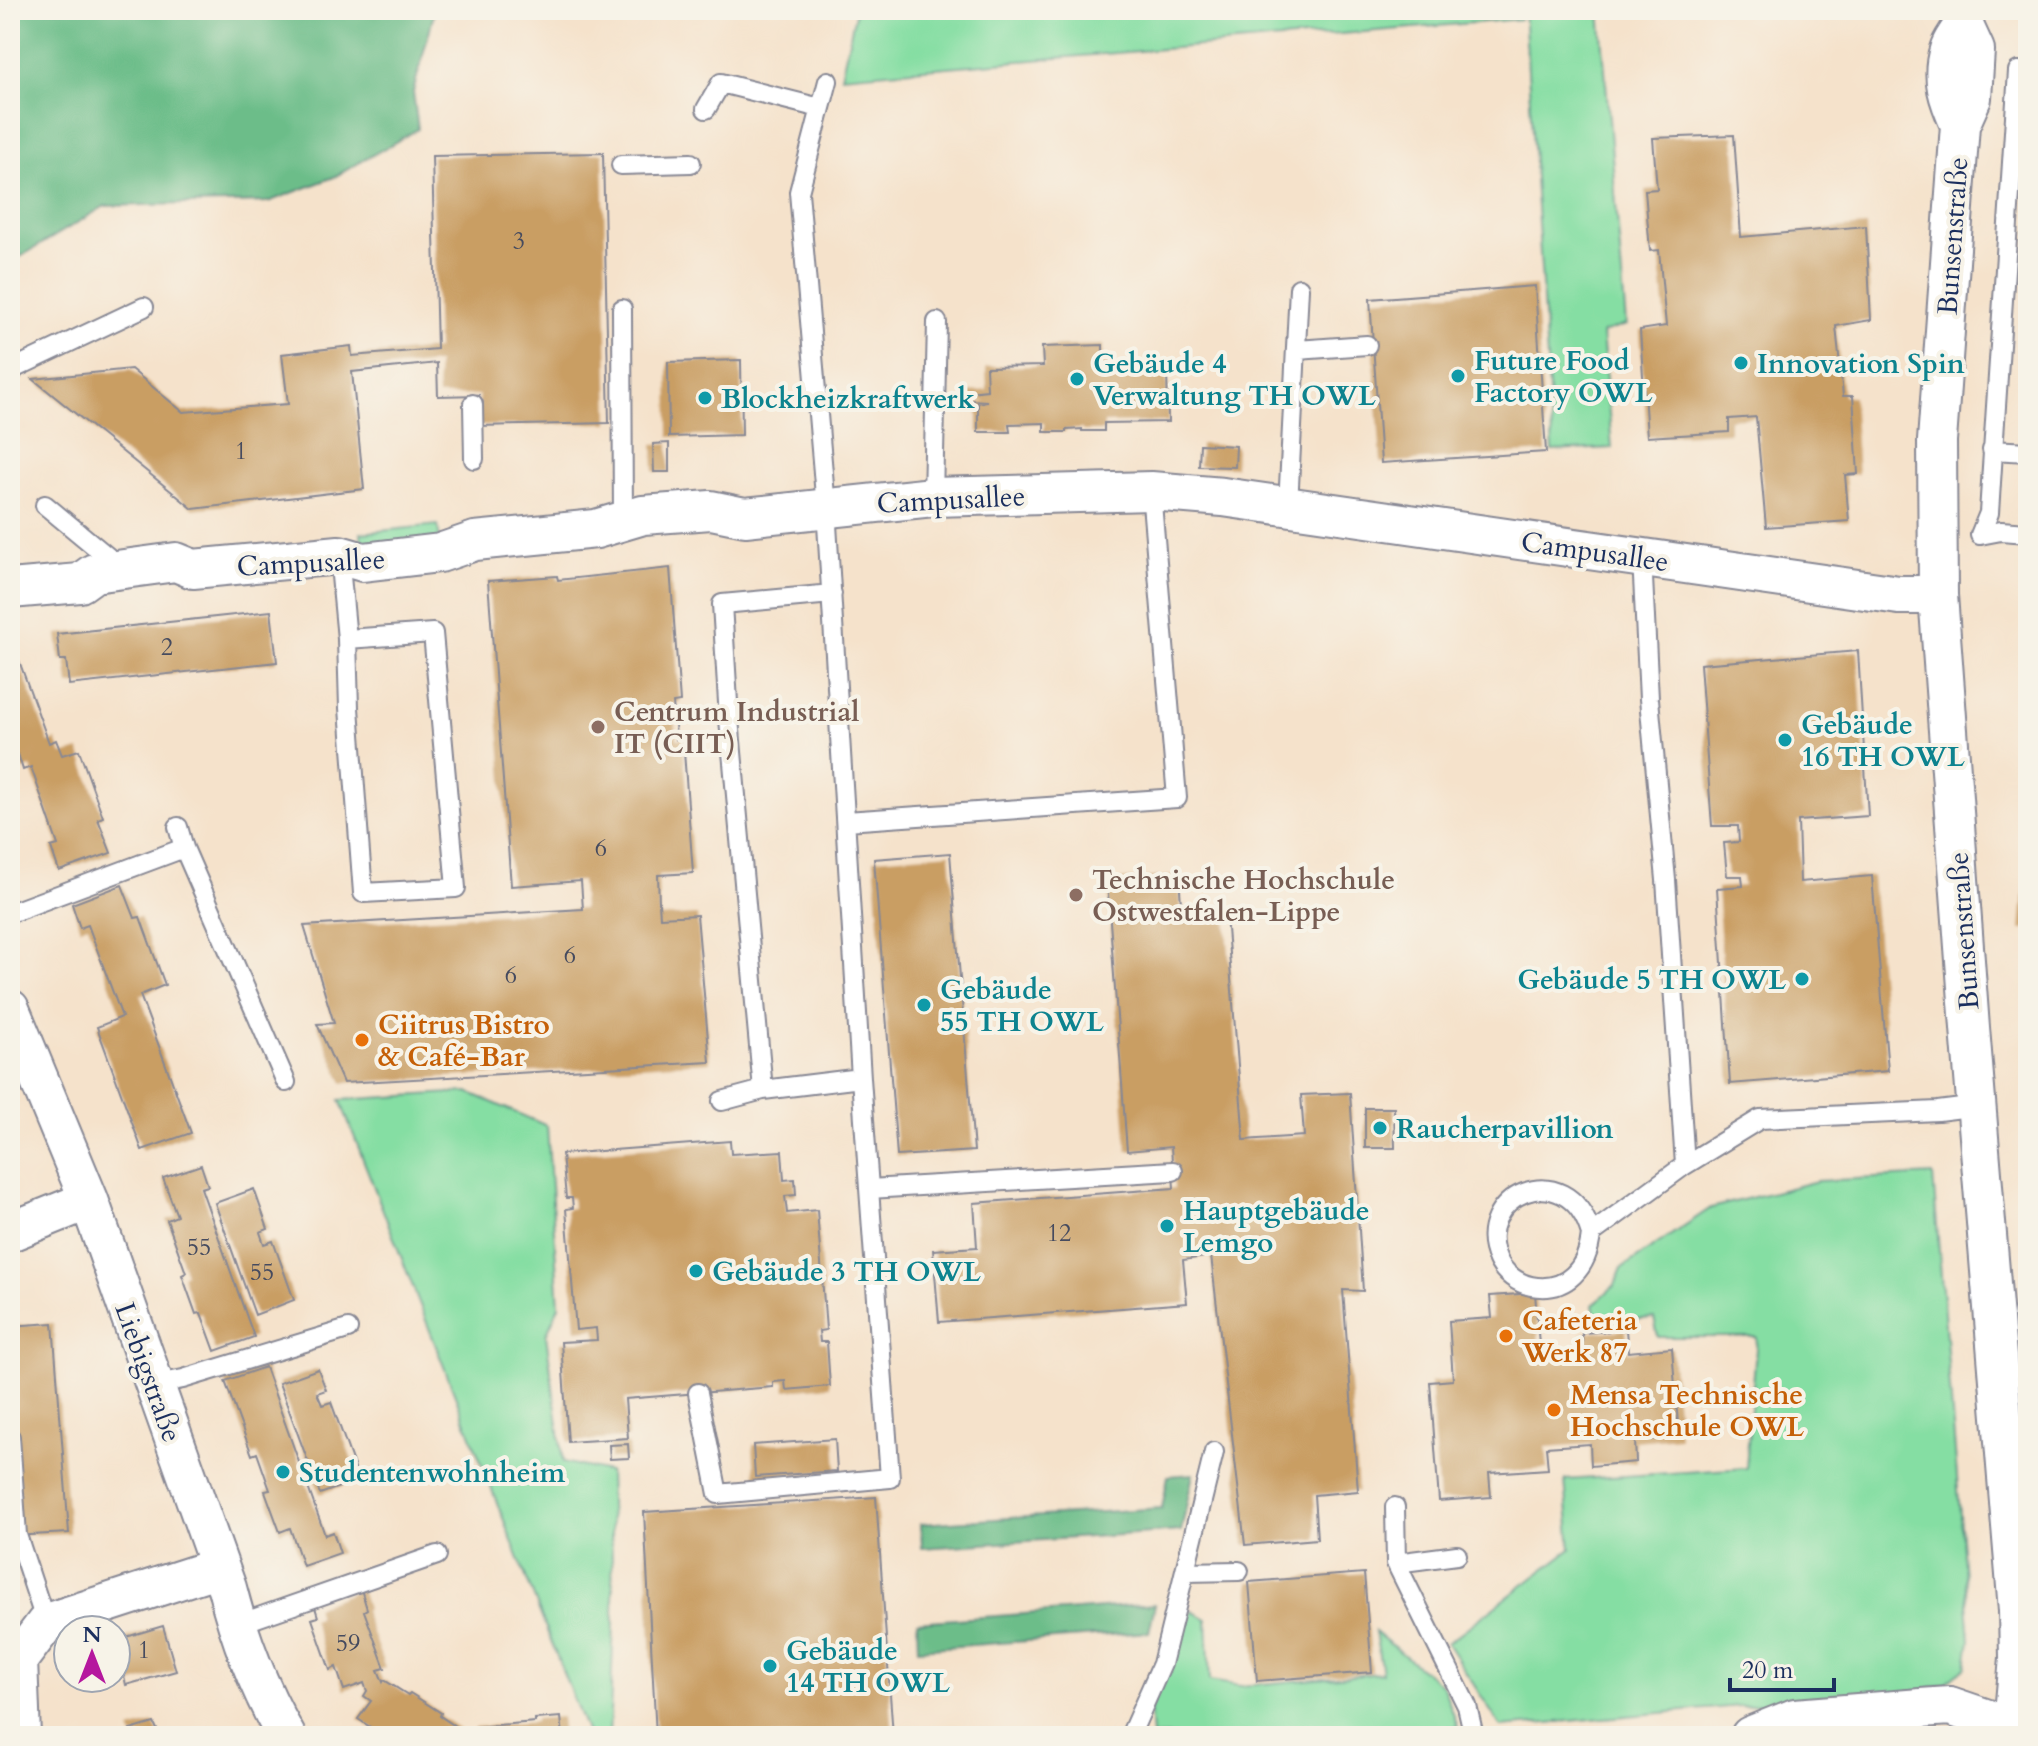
<svg xmlns="http://www.w3.org/2000/svg" width="2038" height="1746" viewBox="0 0 2038 1746" font-family="Cardo,serif">
<style>
.green{fill:#85dea3;stroke:#508680;stroke-width:2}
.forest{fill:#6cbd89;stroke:#447674;stroke-width:2}
.building{fill:#c99e63}
.lines{fill:none;stroke-linecap:round;stroke-linejoin:round}
.lane-casing{stroke:#888894;stroke-width:22}
.street-casing{stroke:#888894;stroke-width:42}
.lane{stroke:#fff;stroke-width:18}
.street{stroke:#fff;stroke-width:38}
.culture-dot{fill:#0f9aa8;stroke:#f7f3e8;stroke-width:3}
.education-dot{fill:#8d6e63;stroke:#f7f3e8;stroke-width:3}
.food-dot{fill:#e8710a;stroke:#f7f3e8;stroke-width:3}
.labels{text-anchor:middle;stroke-width:8;stroke-linejoin:round;paint-order:stroke}
.number-label{font-size:24px;fill:#464b5f}
.street-label{font-size:28px;fill:#1b2f5e;stroke:#f7f3e8}
.culture-label{font-size:28px;font-weight:bold;fill:#0d838f;stroke:#f7f3e8;text-anchor:start}
.education-label{font-size:28px;font-weight:bold;fill:#785e54;stroke:#f7f3e8;text-anchor:start}
.food-label{font-size:28px;font-weight:bold;fill:#c56008;stroke:#f7f3e8;text-anchor:start}
</style>
<rect width="100%" height="100%" fill="#f7f3e8"/>
<filter id="ink" filterUnits="userSpaceOnUse"><feTurbulence type="fractalNoise" baseFrequency=".0125" numOctaves="2"/><feDisplacementMap in="SourceGraphic" scale="16" xChannelSelector="R" yChannelSelector="G"/><feConvolveMatrix kernelMatrix="1 2 1 2 8 2 1 2 1" color-interpolation-filters="sRGB"/></filter>
<filter id="wash" filterUnits="userSpaceOnUse"><feTurbulence type="fractalNoise" baseFrequency=".006" numOctaves="4" result="noise"/><feDisplacementMap in="SourceGraphic" scale="32" xChannelSelector="R" yChannelSelector="G"/><feGaussianBlur stdDeviation="1.8" result="paint"/><feColorMatrix in="noise" values="0 0 0 0 0 0 0 0 0 0 0 0 0 0 0 0 0 1.4 0 .05"/><feComposite in="paint" operator="in"/></filter>
<g filter="url(#wash)">
<rect width="100%" height="100%" fill="#f5e2cb"/>
<path class="green" d="M856,10H1519L1520,19L841,76Z
M1524,10H1600L1626,325L1602,333L1612,448L1553,451Z
M438,525L440,542L362,549L361,533Z
M468,1092L547,1126L559,1306L546,1335L563,1462L609,1472L614,1622L609,1736H588L340,1100Z
M1933,1175L1970,1640L1966,1667L1946,1683L1923,1690L1501,1727L1447,1643L1571,1549L1565,1480L1746,1468L1757,1337H1658L1654,1318L1597,1322L1593,1305L1615,1285L1622,1268L1711,1208L1817,1181Z
M1192,1611L1207,1619L1210,1681L1240,1686L1382,1673L1375,1632L1443,1686L1458,1727L1280,1736H1152L1150,1708Z"/>
<path class="forest" d="M10,10H435L413,92L418,129L334,177L268,202L105,206L10,263Z
M1193,1474L1181,1531L922,1548L921,1524L1162,1508L1168,1476Z
M1155,1604L1149,1632L918,1649L917,1622Z"/>
<g id="blocks">
<path class="building" d="M1734,135L1741,237L1866,226L1871,320L1836,326L1843,396H1853L1858,474L1845,475L1849,521L1766,527L1756,417L1729,419V432L1647,437L1640,330L1666,326L1659,250L1650,251L1645,190L1657,189L1653,138Z
M603,153L609,423L480,426L479,395L438,396L437,363L352,372L364,489L193,509L33,379L131,369L183,412L288,404L282,354L351,346L352,356L437,349L432,156Z
M1535,286L1546,452L1381,463L1370,299Z
M1103,345V365H1167L1168,422L1104,423V431H1082V429L1066,430V432H1044V423L1009,424L1010,432H978V403L987,401L969,400V392L987,390L986,367L1043,366L1042,347Z
M741,360L742,435L669,437L668,362Z
M669,443V472H654L653,444Z
M1200,444L1236,446L1235,467L1199,466Z
M670,568L680,702L673,703L675,722L676,739L683,738L693,873L658,875L659,903L660,917L697,915L710,1062L343,1083L317,1024L334,1023L304,926L583,909L581,881L511,886L488,581L557,576L558,580Z
M271,611L277,662L69,685L66,660H60L57,634Z
M10,636L49,743L56,740L62,755L79,750L103,817L98,819L111,853L59,871L51,847L58,845L31,767L23,770L18,754L10,757Z
M1858,651L1868,816L1798,821L1800,882L1872,876L1888,1071L1730,1084L1717,888L1743,886L1742,876H1727L1724,843L1739,842L1738,826H1712L1700,664Z
M950,853L974,1151L897,1156L874,859Z
M2026,868H2028V930H2021Z
M1179,875L1182,919L1226,916L1244,1140L1304,1136L1301,1095L1350,1093L1363,1291L1343,1290L1358,1491L1314,1495L1317,1539L1245,1545L1211,1256L1183,1260L1187,1303L939,1322L933,1250L977,1247L974,1203L1174,1188L1171,1147L1127,1151L1107,881Z
M122,885L135,918L140,917L165,985L140,995L191,1133L142,1150L97,1027L122,1017L88,925L80,928L72,904Z
M1365,1108H1394L1395,1148H1365Z
M730,1141L731,1154L782,1151L784,1180L795,1179L796,1195L785,1196L787,1213L817,1210L826,1330L819,1331L820,1342H827L830,1386L786,1390L785,1381L773,1382V1387L625,1399L628,1438L568,1442L561,1342L597,1340L596,1328L576,1330L566,1209L573,1208L572,1198H566L562,1154Z
M201,1165L208,1186L201,1188L254,1337L215,1351L201,1313L196,1314L182,1275L186,1273L167,1220L177,1216L163,1178Z
M254,1189L268,1229L260,1232L264,1244L273,1241L294,1300L255,1315L215,1203Z
M1535,1293L1540,1358L1583,1355L1582,1333L1626,1330L1628,1352L1672,1348L1679,1437L1635,1441L1636,1462L1591,1466L1590,1444L1546,1447L1548,1469L1489,1473L1491,1497L1439,1501L1430,1382L1453,1380L1449,1321L1492,1318L1490,1296Z
M53,1323L69,1533L10,1536V1326Z
M265,1367L325,1535L333,1532L340,1553L303,1566L290,1528L280,1532L265,1491L270,1490L257,1453L252,1455L225,1381Z
M318,1369L326,1390L317,1393L322,1405L331,1402L359,1480L320,1494L279,1383Z
M835,1439L837,1471L755,1477L753,1445Z
M628,1444L629,1458L610,1459L609,1445Z
M876,1497L893,1736H656L644,1512Z
M1364,1573L1372,1672L1257,1681L1249,1582Z
M361,1589L367,1609L364,1611L385,1668L378,1670L383,1682L384,1680L408,1695L410,1693L441,1713L440,1716L464,1732L461,1736H384L358,1719L371,1701L364,1696L367,1691L364,1683L344,1690L336,1667L330,1670L312,1619L318,1617L315,1607Z
M163,1626L176,1671L126,1685L116,1640Z
M561,1717L563,1736H475L474,1727L535,1722V1719Z
M154,1723L160,1736H133L130,1730Z"/>
</g>
</g>
<g filter="url(#ink)">
<use href="#blocks" fill-opacity="0" stroke="#888894" stroke-width="2"/>
<g class="lines">
<g class="lane-casing">
<path id="lane" d="M706,109L721,83L820,108
M621,165L691,163
M622,309L623,521
M1297,350L1367,345
M10,376L15,368L144,307
M473,404L474,459
M1992,450L2028,452
M933,497L937,322
M45,505L120,567
M1288,506L1299,288
M1980,535L1989,513L2018,71L2028,72
M1980,535L2001,531L2028,533
M339,555L347,639L349,708L363,893L456,888L433,633L347,639
M1642,557L1649,699L1666,880L1685,1165
M846,821L1177,798L1151,491
M178,827L184,848L286,1082
M10,913L184,848
M763,1090L729,719L722,604L832,594
M722,1101L763,1090L861,1078
M869,1189L1173,1171
M1591,1234C1567,1151 1469,1198 1498,1260C1504,1273 1517,1283 1531,1286C1567,1293 1588,1267 1591,1234L1685,1165L1760,1119L1938,1111L1978,1106
M153,1385L183,1379L348,1329
M698,1393L718,1494L890,1478L861,1078L826,508L799,192L828,81
M10,1437L17,1535L46,1623
M1395,1507L1396,1563L1467,1706L1474,1736
M1396,1563L1457,1555
M1185,1572L1239,1571
M236,1625L437,1555
M1130,1736L1162,1664L1214,1452"/>
</g>
<g class="street-casing">
<path id="street" d="M1964,26L1975,50L1972,98L1960,125L1937,441L1938,595L1970,1028L2018,1611L2019,1658L2012,1736
M1960,125C1949,101 1940,78 1949,50C1953,37 1964,30 1965,15
M10,589L80,583L94,573L176,562L193,569L339,555L363,562L440,553L475,541L596,529L643,515L711,510L745,517L933,497L1151,491L1223,497L1899,595H1938
M10,1009L89,1200L227,1588C240,1640 260,1690 286,1736
M10,1232L89,1200
M21,1736L18,1660L46,1623L219,1567
M1750,1736L1795,1718L1921,1708L1950,1706L1988,1719"/>
</g>
<use href="#lane" class="lane"/>
<use href="#street" class="street"/>
</g>
</g>
<g class="culture-dot">
<circle cx="1741" cy="363" r="8"/>
<circle cx="1458" cy="376" r="8"/>
<circle cx="1077" cy="379" r="8"/>
<circle cx="705" cy="398" r="8"/>
<circle cx="1785" cy="740" r="8"/>
<circle cx="1802" cy="979" r="8"/>
<circle cx="924" cy="1005" r="8"/>
<circle cx="1380" cy="1128" r="8"/>
<circle cx="1167" cy="1226" r="8"/>
<circle cx="696" cy="1271" r="8"/>
<circle cx="283" cy="1472" r="8"/>
<circle cx="770" cy="1666" r="8"/>
</g>
<g class="education-dot">
<circle cx="598" cy="727" r="8"/>
<circle cx="1076" cy="895" r="8"/>
</g>
<g class="food-dot">
<circle cx="362" cy="1040" r="8"/>
<circle cx="1506" cy="1336" r="8"/>
<circle cx="1554" cy="1410" r="8"/>
</g>
<g class="labels">
<g class="number-label">
<text x="519" y="249">3</text>
<text x="241" y="459">1</text>
<text x="167" y="655">2</text>
<text x="601" y="856">6</text>
<text x="570" y="963">6</text>
<text x="511" y="983">6</text>
<text x="1059" y="1241">12</text>
<text x="199" y="1255">55</text>
<text x="262" y="1280">55</text>
<text x="348" y="1651">59</text>
<text x="144" y="1658">1</text>
</g>
<g class="street-label">
<text transform="translate(1952 236) rotate(-86)" y="10">Bunsenstraße</text>
<text transform="translate(951 499) rotate(-3)" y="10">Campusallee</text>
<text transform="translate(1595 551) rotate(8)" y="10">Campusallee</text>
<text transform="translate(311 562) rotate(-3)" y="10">Campusallee</text>
<text transform="translate(1963 931) rotate(-94)" y="10">Bunsenstraße</text>
<text transform="translate(149 1372) rotate(70)" y="10">Liebigstraße</text>
</g>
<g class="culture-label">
<text x="1474" y="370">Future Food<tspan x="1474" dy="32">Factory OWL</tspan></text>
<text x="1093" y="373">Gebäude 4<tspan x="1093" dy="32">Verwaltung TH OWL</tspan></text>
<text x="1757" y="373">Innovation Spin</text>
<text x="721" y="408">Blockheizkraftwerk</text>
<text x="1801" y="734">Gebäude<tspan x="1801" dy="32">16 TH OWL</tspan></text>
<text x="1786" y="989" text-anchor="end">Gebäude 5 TH OWL</text>
<text x="940" y="999">Gebäude<tspan x="940" dy="32">55 TH OWL</tspan></text>
<text x="1396" y="1138">Raucherpavillion</text>
<text x="1183" y="1220">Hauptgebäude<tspan x="1183" dy="32">Lemgo</tspan></text>
<text x="712" y="1281">Gebäude 3 TH OWL</text>
<text x="299" y="1482">Studentenwohnheim</text>
<text x="786" y="1660">Gebäude<tspan x="786" dy="32">14 TH OWL</tspan></text>
</g>
<g class="education-label">
<text x="614" y="721">Centrum Industrial<tspan x="614" dy="32">IT (CIIT)</tspan></text>
<text x="1092" y="889">Technische Hochschule<tspan x="1092" dy="32">Ostwestfalen-Lippe</tspan></text>
</g>
<g class="food-label">
<text x="378" y="1034">Ciitrus Bistro<tspan x="378" dy="32">&amp; Café-Bar</tspan></text>
<text x="1522" y="1330">Cafeteria<tspan x="1522" dy="32">Werk 87</tspan></text>
<text x="1570" y="1404">Mensa Technische<tspan x="1570" dy="32">Hochschule OWL</tspan></text>
</g>
</g>
<rect width="2038" height="1746" fill="none" stroke="#f7f3e8" stroke-width="40"/>
<g transform="translate(92 1654)"><circle r="38" fill="#f7f3e8" stroke="#9fa5b1" stroke-width="2"/>
<path d="M0-6L14 30L0 20L-14 30Z" fill="#b5179e"/>
<text y="-12" font-size="22" font-weight="bold" text-anchor="middle" fill="#1b2f5e">N</text>
</g>
<path d="M1730 1678v12h104v-12" fill="none" stroke="#1b2f5e" stroke-width="4"/>
<text x="1742" y="1678" font-size="24" fill="#1b2f5e" stroke="#f7f3e8" stroke-width="6" paint-order="stroke">20 m</text>
</svg>
